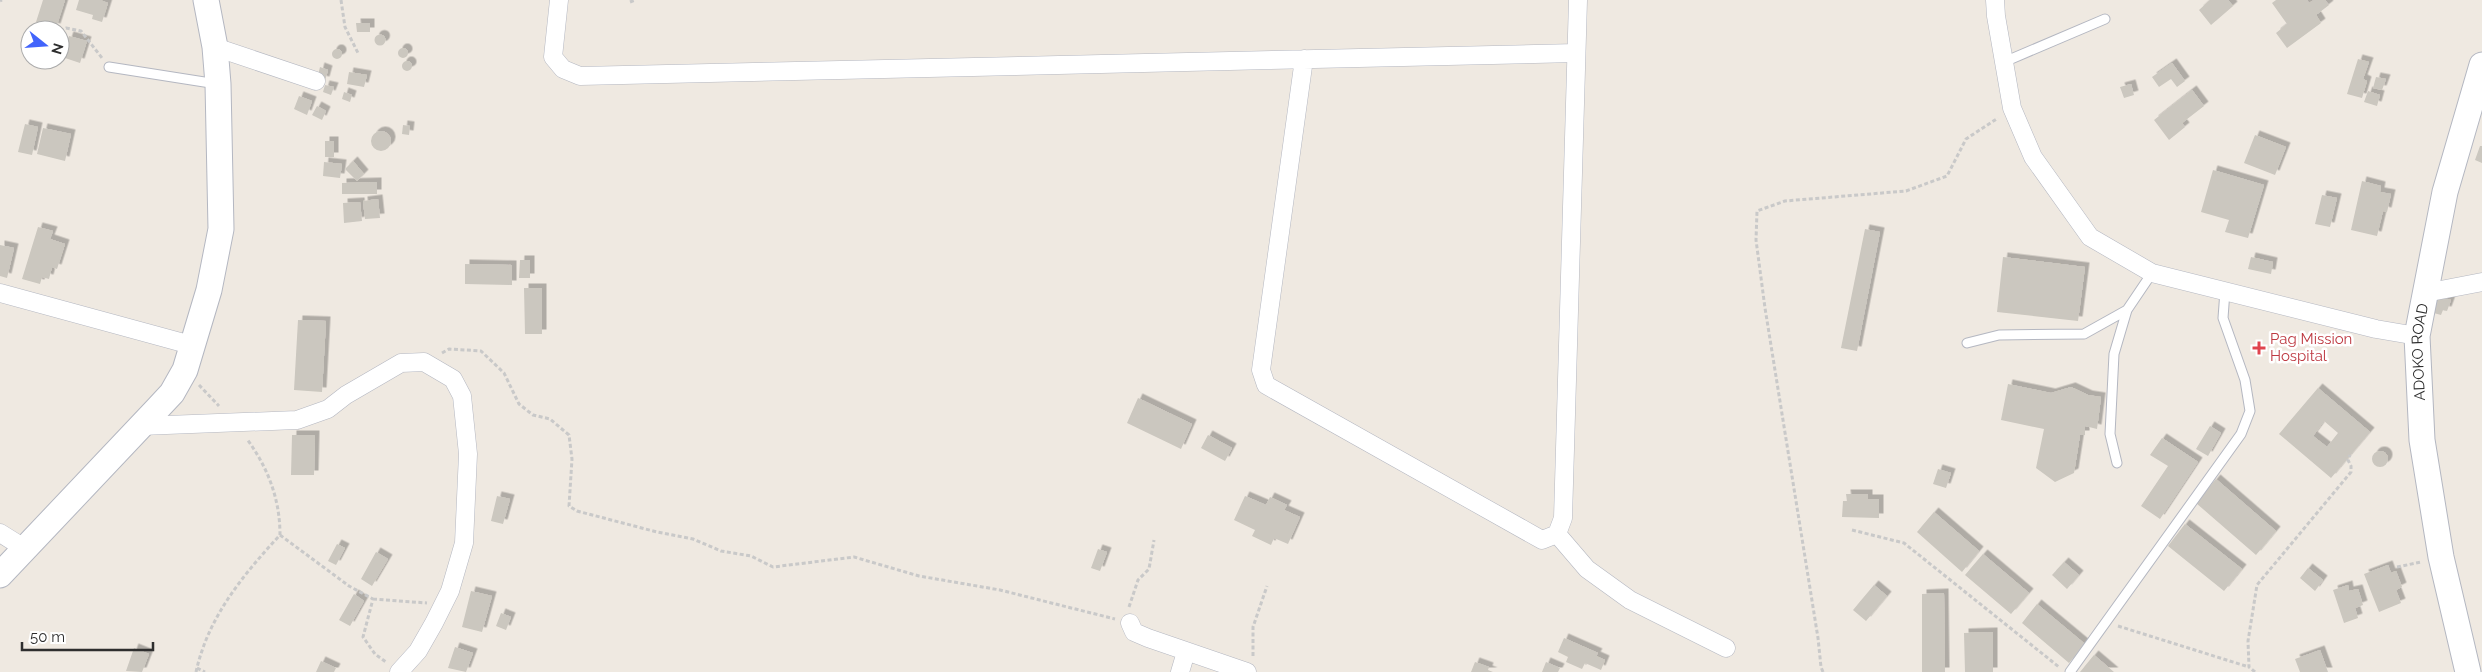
<svg xmlns="http://www.w3.org/2000/svg" width="2482" height="672" viewBox="0 0 2482 672" font-family="Raleway,sans-serif">
<style>
.building{fill:#cbc7bf;fill-rule:evenodd;filter:url(#shadow)}
.lines{fill:none;stroke-linecap:round;stroke-linejoin:round}
.lane-casing{stroke:#b4b7c1;stroke-width:11}
.street-casing{stroke:#b4b7c1;stroke-width:19}
.secondary-casing{stroke:#b4b7c1;stroke-width:27}
.path{stroke:#c9c9c9;stroke-width:3;stroke-dasharray:4 2.5;stroke-linecap:butt}
.lane{stroke:#fff;stroke-width:9}
.street{stroke:#fff;stroke-width:18}
.secondary{stroke:#fff;stroke-width:25}
.health-dot{fill:#e0444e;stroke:#fff;stroke-width:2}
.labels{text-anchor:middle;stroke-width:5;stroke-linejoin:round;paint-order:stroke}
.health-label{font-size:15px;fill:#be3a42;stroke:#fff;text-anchor:start}
.street-label{font-size:15px;fill:#2e2e2e;stroke:#fff}
</style>
<defs>
<filter id="shadow"><feDropShadow dx="4.5" dy="-4.5" stdDeviation="0" flood-color="#0004"/></filter>
</defs>
<rect width="100%" height="100%" fill="#efe9e1"/>
<path class="building" d="M43,0H65L56,28L36,22Z
M79,0H100L108,3L102,22L92,19L93,15L76,10Z
M2210,0H2228L2233,6L2211,25L2199,10Z
M2276,0H2307L2309,3L2314,0H2325L2329,5L2316,15L2321,23L2287,48L2276,33L2287,24L2272,3Z
M356,23H370V32H357Z
M374.5 40a5.5 5.5 0 1 1 11 0a5.5 5.5 0 1 1-11 0Z
M69,36L87,41L80,63L62,57Z
M398 53a5 5 0 1 1 10 0a5 5 0 1 1-10 0Z
M332 54a5 5 0 1 1 10 0a5 5 0 1 1-10 0Z
M2358,59L2369,62L2363,79L2367,81L2362,98L2347,94Z
M402 66a5 5 0 1 1 10 0a5 5 0 1 1-10 0Z
M2172,63L2185,81L2177,87L2171,79L2159,87L2152,77Z
M320,67L328,70L325,81L317,79Z
M349,72L367,75L364,87L347,84Z
M2376,77L2386,79L2382,90L2373,88Z
M2131,84L2134,95L2124,98L2120,87Z
M325,85L334,87L331,95L323,92Z
M2192,90L2204,106L2182,123L2185,127L2169,140L2154,120Z
M2368,91L2380,95L2377,106L2364,102Z
M344,92L352,95L350,102L342,99Z
M299,96L312,101L307,115L294,109Z
M317,106L326,111L322,120L312,115Z
M25,124L38,127L32,155L18,152Z
M403,125L410,126L409,135L402,134Z
M43,128L71,134L65,161L37,154Z
M371 141a10 10 0 1 1 20 0a10 10 0 1 1-20 0Z
M2255,135L2286,147L2275,175L2244,163Z
M325,141H334V157H325Z
M2480,146H2482V163L2475,160Z
M353,161L364,174L357,181L345,169Z
M324,162L342,164L340,178L323,176Z
M2213,170L2264,185L2248,238L2225,232L2229,220L2201,212Z
M2362,181L2381,186L2380,192L2391,194L2387,212L2383,211L2377,236L2351,230Z
M377,182V194H342V183Z
M2322,195L2337,198L2330,227L2315,224Z
M378,199L380,218L365,219L363,201Z
M360,202L362,221L344,223L343,203Z
M38,227L53,231L50,239L65,244L57,269L52,267L49,279L42,277L40,284L22,279Z
M1865,229L1880,232L1857,351L1841,348Z
M0,245L14,248L7,278L0,276Z
M2003,257L2085,267L2078,321L1997,312Z
M2251,257L2273,262L2271,274L2248,269Z
M520,260H530V278H519Z
M465,264L512,265V285L465,284Z
M524,288H542V334H525Z
M2437,296L2451,300L2447,311L2443,310L2441,315L2430,312Z
M298,320L326,321L322,392L294,390Z
M2008,384L2051,393L2071,387L2088,395L2101,397L2097,429L2085,426V435H2080L2074,473L2055,482L2036,468L2044,429L2001,420Z
M2318,388L2370,432L2331,478L2279,434ZM2324,421L2338,433L2327,447L2313,436Z
M1138,398L1192,424L1181,449L1127,423Z
M2210,426L2221,433L2208,456L2196,449Z
M292,435H315L314,475H291Z
M1208,435L1232,448L1225,461L1201,448Z
M2162,438L2198,462L2160,519L2141,506L2168,466L2150,455Z
M2372 459a8 8 0 1 1 16 0a8 8 0 1 1-16 0Z
M1938,469L1951,473L1946,488L1933,484Z
M2216,479L2276,531L2256,555L2196,503Z
M1846,494H1868V499H1879V518L1842,517L1843,501H1847Z
M497,496L510,499L503,524L491,521Z
M1245,496L1266,505L1270,497L1287,505L1284,510L1300,517L1288,544L1274,538L1271,545L1252,536L1255,530L1234,520Z
M1934,512L1979,551L1962,572L1917,532Z
M2185,524L2242,569L2224,591L2168,546Z
M337,544L345,548L336,565L328,561Z
M1098,549L1107,552L1100,571L1091,568Z
M376,552L388,559L372,586L361,579Z
M1983,554L2029,593L2011,614L1965,575Z
M2064,562L2079,575L2067,589L2052,575Z
M2388,565L2391,573L2396,571L2402,587L2396,590L2401,603L2379,612L2364,574Z
M2308,568L2323,580L2315,591L2300,578Z
M1874,585L1887,596L1866,621L1853,610Z
M2348,585L2349,591L2358,589L2363,605L2355,608L2358,618L2344,623L2333,590Z
M471,591L492,596L482,632L462,627Z
M1944,593L1945,672H1922V594Z
M354,594L364,601L350,626L339,620Z
M2037,604L2085,644L2069,663L2022,623Z
M501,613L511,617L506,630L496,626Z
M1993,632V672H1965L1964,633Z
M1564,638L1598,653L1596,656L1605,660L1601,670L1585,663L1582,669L1566,662L1568,657L1558,652Z
M455,647L473,653L466,672L448,668Z
M134,648L149,654L142,672L126,671Z
M2320,650L2328,672H2300L2295,659Z
M2094,655L2114,672H2080Z
M321,661L336,668L334,672H316Z
M1475,662L1489,667L1488,670L1493,672H1471Z
M1546,662L1560,668L1558,672H1542Z"/>
<g class="lines">
<g class="lane-casing">
<path id="lane" d="M2004,62L2105,19
M109,67L217,84
M1967,343L1999,335L2084,334L2127,310L2152,273
M2117,463L2110,434L2114,354L2127,310
M2070,672L2241,434L2250,411L2245,380L2223,318L2225,291"/>
</g>
<g class="street-casing">
<path id="street" d="M559,0L553,57L563,69L580,76L1576,53
M1995,0L1996,16L2012,108L2033,157L2090,237L2152,273L2376,329L2417,336
M215,47L316,81
M1304,59L1261,370L1266,385L1542,540L1557,534L1563,518L1578,0
M0,293L191,345
M2425,293L2482,282
M141,426L297,420L328,409L346,395L401,363L424,362L453,379L462,396L468,454L464,543L450,591L434,623L418,651L399,672
M0,533L24,548
M1557,534L1587,569L1630,600L1726,648
M1130,623L1134,632L1148,638L1247,672
M1180,672L1186,652"/>
</g>
<g class="secondary-casing">
<g id="secondary">
<path d="M0,575L158,408L172,393L185,370L209,290L221,229L218,84L215,47L206,0"/>
<path id="s1" d="M2468,672L2441,557L2422,440L2417,336L2445,192L2482,65"/>
</g>
</g>
<path class="path" d="M341,0L345,27L358,53
M0,1L2,0
M630,2L635,0
M60,31L66,28L81,31L102,58
M442,353L449,349L481,351L504,373L519,404L533,415L550,419L569,435L572,459L569,506L577,511L657,532L693,539L721,551L751,556L773,567L854,557L919,576L1000,590L1115,619
M199,385L219,406
M1852,530L1904,543L2059,667
M280,535L349,586L373,599L363,637L375,654L386,662
M2397,567L2421,562
M373,599L427,603
M1129,607L1138,580L1149,569L1154,540
M2118,626L2249,667
M1253,656V627L1267,586
M197,668L205,672
M196,672C208,617 243,575 280,535C280,499 268,468 247,439
M1823,672L1821,667L1818,638L1765,308L1756,240L1757,211L1785,201L1906,191L1947,176L1966,139L1998,118
M2255,672L2249,667L2248,641L2257,585L2351,472V466L2348,460L2350,455"/>
<use href="#lane" class="lane"/>
<use href="#street" class="street"/>
<use href="#secondary" class="secondary"/>
</g>
<path class="health-dot" d="M2256.5 340.5h5v5h5v5h-5v5h-5v-5h-5v-5h5z"/>
<g class="labels">
<g class="health-label">
<text x="2270" y="344">Pag Mission<tspan x="2270" dy="17">Hospital</tspan></text>
</g>
<g class="street-label">
<text dy="5" stroke="none"><textPath href="#s1" startOffset="325">ADOKO ROAD</textPath></text>
</g>
</g>
<g transform="translate(45 45) rotate(107)"><circle r="24" fill="#ffffff" stroke="#ababab"/>
<path d="M0-4L9 19L0 12L-9 19Z" fill="#4264fb"/>
<text y="-8" font-size="14" font-weight="bold" text-anchor="middle" fill="#2e2e2e">N</text>
</g>
<path d="M22 642v8h131v-8" fill="none" stroke="#2e2e2e" stroke-width="2.5"/>
<text x="30" y="642" font-size="15" fill="#2e2e2e" stroke="#ffffff" stroke-width="4" paint-order="stroke">50 m</text>
</svg>
